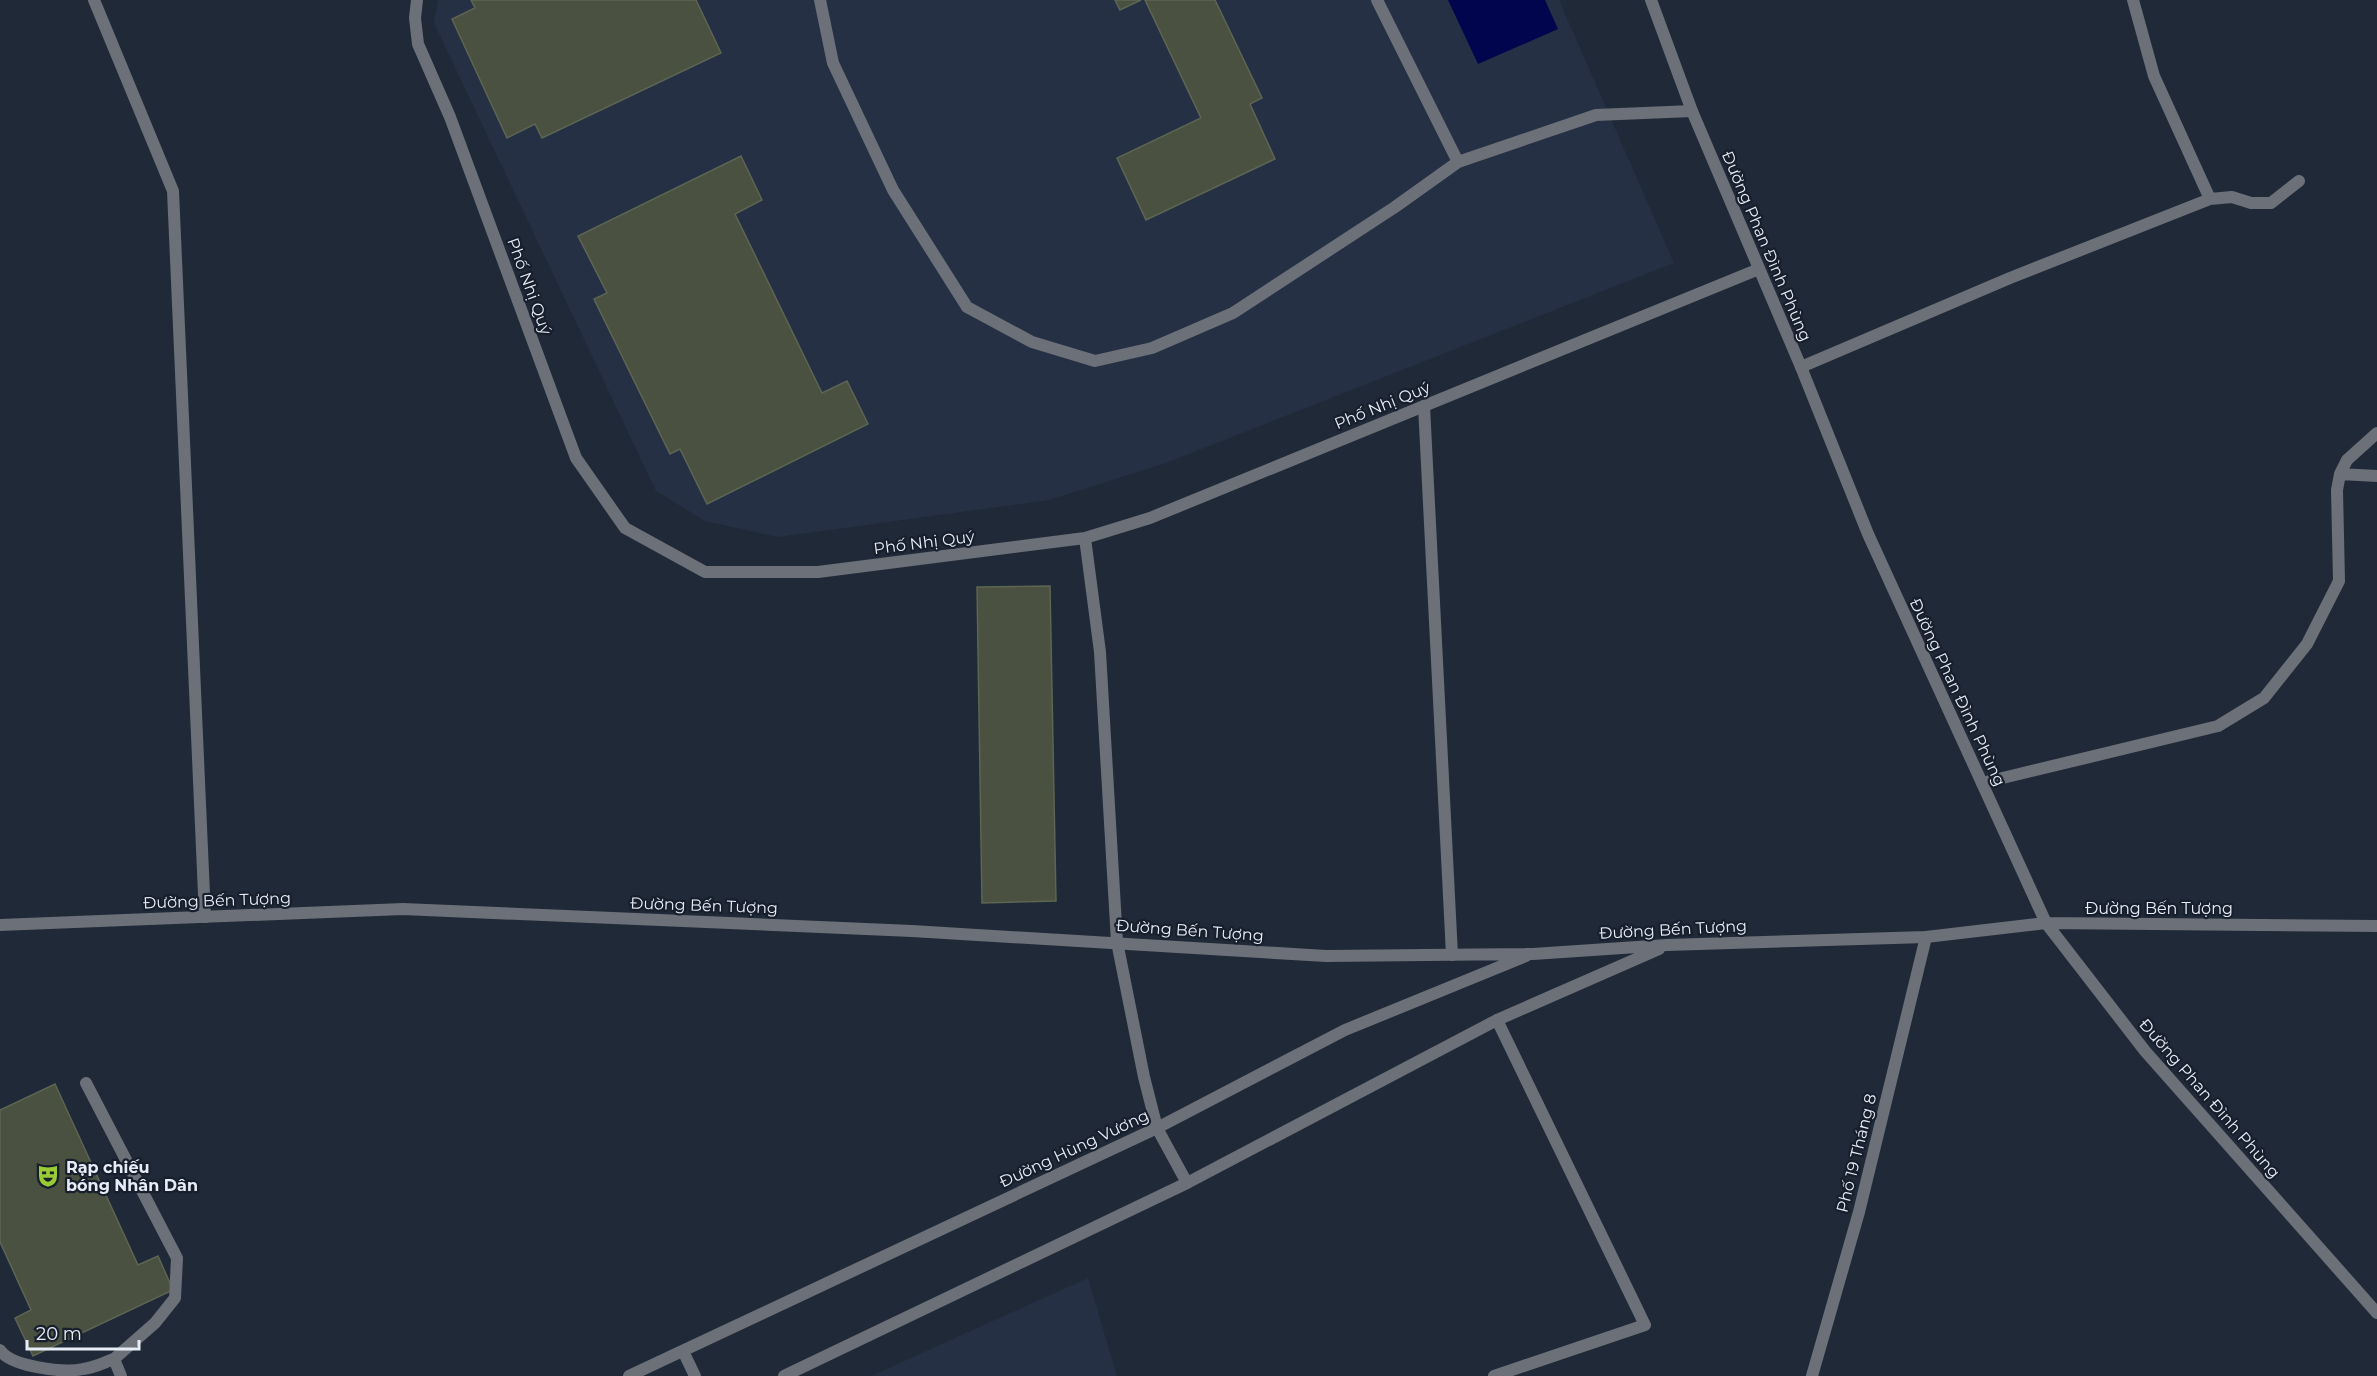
<svg xmlns="http://www.w3.org/2000/svg" width="2377" height="1376" viewBox="0 0 2377 1376" font-family="Montserrat,sans-serif">
<style>
.built{fill:#253044}
.water{fill:#00054e}
.building{fill:#4a5140;stroke:#5d6553;stroke-width:1.5}
.lines{fill:none;stroke-linecap:round;stroke-linejoin:round}
.service{stroke:#6c7078;stroke-width:12}
.minor{stroke:#6c7078;stroke-width:12}
.tertiary{stroke:#6c7078;stroke-width:12}
.labels{text-anchor:middle;stroke-width:4.5;stroke-linejoin:round;paint-order:stroke}
.street-label{font-size:16px;fill:#e7edf7;stroke:#171f2d}
.poi-label{font-size:16px;font-weight:bold;fill:#e7edf7;stroke:#171f2d;text-anchor:start}
</style>
<rect width="100%" height="100%" fill="#202937"/>
<path class="built" d="M438,0H1559L1674,263L1166,463L1049,500L778,537L705,521L656,491L434,23Z
M1088,1278L1117,1376H871Z"/>
<path class="water" d="M1448,0H1545L1558,29L1478,64Z"/>
<path class="building" d="M471,0H696L721,53L542,138L535,124L507,138L452,19L475,8Z
M1115,0H1141L1120,10Z
M1145,0H1215L1262,98L1250,104L1275,159L1146,220L1117,158L1201,118Z
M741,156L762,200L735,214L822,393L847,381L868,424L707,504L680,449L670,454L594,299L607,293L578,236Z
M1050,586L1056,901L982,903L977,587Z
M55,1084L138,1265L158,1256L173,1290L33,1356L15,1318L31,1310L0,1242V1110Z"/>
<g class="lines">
<path class="service" d="M820,0L833,63L893,190L967,307L1032,342L1095,361L1152,348L1233,313L1395,207L1458,162L1596,115L1692,111
M1377,0L1458,162
M1424,406L1452,955
M86,1083L177,1258L175,1298L155,1323L114,1359L121,1376
M0,1350C11,1367 64,1373 83,1369C94,1368 105,1362 114,1359
M1494,1376L1645,1325L1497,1020"/>
<path class="minor" d="M94,0L173,191L205,917
M417,0L415,18L418,44L450,117L576,458L625,528L705,572H818L1085,538L1150,518L1759,269
M2133,0L2154,76L2210,199
M1801,367L2010,278L2210,199L2232,197L2251,203H2271L2299,181
M2340,474L2377,476
M1085,538L1100,652L1117,942L1144,1077L1157,1128L1187,1183
M1982,783L2218,726L2264,698L2307,644L2339,581L2337,490L2340,474L2347,460L2377,433
M1812,1376L1859,1212L1926,937"/>
<path class="tertiary" d="M1651,0L1692,111L1801,367L1868,534L2046,923L2145,1051L2377,1313
M0,925L403,909L912,931L1326,956L1533,954L1667,945L1926,937L2046,923L2377,926
M683,1351L695,1376
M629,1376L1157,1128L1345,1030L1526,956
M784,1376L1187,1183L1497,1020L1659,949"/>
</g>
<defs>
<g id="theatre-bare" transform="scale(1.8)"><path d="M-5-5.5Q0-4 5-5.5V0Q5 5 0 6Q-5 5-5 0ZM-3.3-2.5H-1v1.5H-3.3ZM1-2.5H3.3v1.5H1ZM-2.8 1Q0 5.5 2.8 1Z" fill="#99cb35" stroke="#171f2d" stroke-width="2.5" paint-order="stroke"/></g>
</defs>
<g fill-rule="evenodd">
<use href="#theatre-bare" x="48" y="1176"/>
</g>
<g class="labels">
<g class="street-label">
<text transform="translate(1767 246) rotate(67)" y="6">Đường Phan Đình Phùng</text>
<text transform="translate(530 286) rotate(70)" y="6">Phố Nhị Quý</text>
<text transform="translate(1382 405) rotate(-22)" y="6">Phố Nhị Quý</text>
<text transform="translate(924 542) rotate(-7)" y="6">Phố Nhị Quý</text>
<text transform="translate(1958 692) rotate(65)" y="6">Đường Phan Đình Phùng</text>
<text transform="translate(217 900) rotate(-2)" y="6">Đường Bến Tượng</text>
<text transform="translate(704 905) rotate(2)" y="6">Đường Bến Tượng</text>
<text x="2159" y="914">Đường Bến Tượng</text>
<text transform="translate(1673 929) rotate(-3)" y="6">Đường Bến Tượng</text>
<text transform="translate(1190 930) rotate(4)" y="6">Đường Bến Tượng</text>
<text transform="translate(2210 1098) rotate(49)" y="6">Đường Phan Đình Phùng</text>
<text transform="translate(1074 1148) rotate(-25)" y="6">Đường Hùng Vương</text>
<text transform="translate(1856 1153) rotate(-76)" y="6">Phố 19 Tháng 8</text>
</g>
<g class="poi-label">
<text x="66" y="1173">Rạp chiếu<tspan x="66" dy="18">bóng Nhân Dân</tspan></text>
</g>
</g>
<path d="M27 1340v9h112v-9" fill="none" stroke="#e7edf7" stroke-width="3"/>
<text x="36" y="1340" font-size="18" fill="#e7edf7" stroke="#171f2d" stroke-width="4.5" paint-order="stroke">20 m</text>
</svg>
